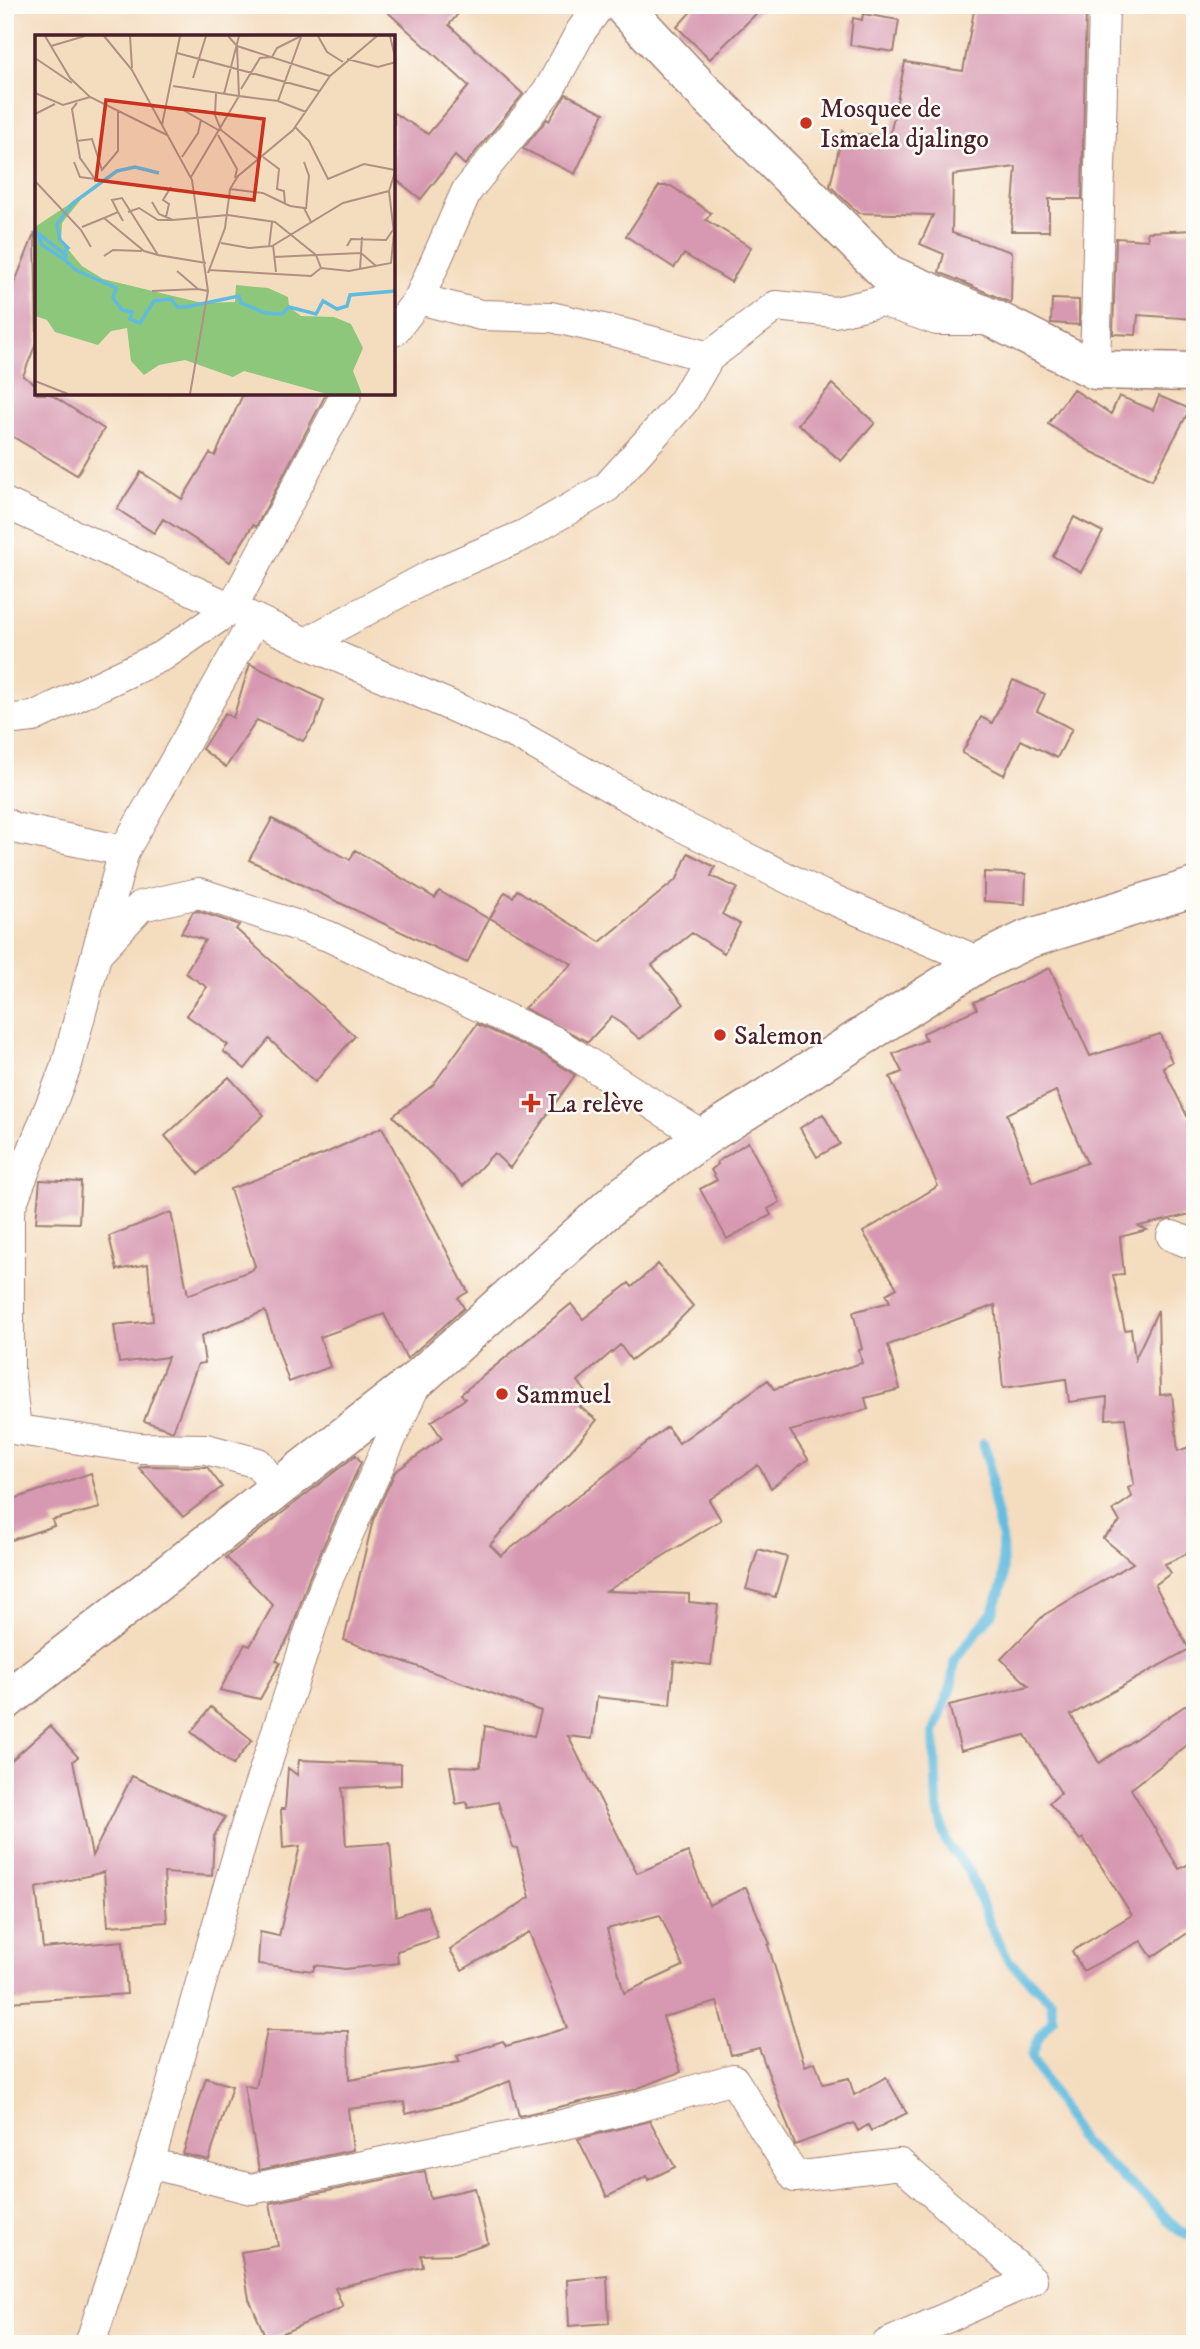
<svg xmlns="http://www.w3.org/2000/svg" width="1200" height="2349" viewBox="0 0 1200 2349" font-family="'IM FELL DW Pica',serif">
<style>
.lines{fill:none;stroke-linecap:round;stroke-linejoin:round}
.stream{stroke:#61bbdf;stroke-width:10}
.building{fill:#d799b1;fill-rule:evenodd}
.street-casing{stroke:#9f7e74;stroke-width:32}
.secondary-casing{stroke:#9f7e74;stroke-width:41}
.street{stroke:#fff;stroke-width:30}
.secondary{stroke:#fff;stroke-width:38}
.poi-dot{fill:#c8321e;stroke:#fdfcf7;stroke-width:2.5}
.labels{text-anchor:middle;stroke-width:5;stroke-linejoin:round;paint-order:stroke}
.poi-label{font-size:26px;fill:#4a1f2b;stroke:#fdfcf7;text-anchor:start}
.inset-river{fill:none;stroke:#61bbdf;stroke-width:3.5}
.inset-road{fill:none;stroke:#b09083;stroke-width:2}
.view{fill:#c8321e;fill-opacity:0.15;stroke:#c8321e;stroke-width:3.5}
.inset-edge{fill:none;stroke:#4a1f2b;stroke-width:3.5}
</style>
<rect width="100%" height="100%" fill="#fdfcf7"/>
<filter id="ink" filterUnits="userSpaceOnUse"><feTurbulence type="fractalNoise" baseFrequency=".0143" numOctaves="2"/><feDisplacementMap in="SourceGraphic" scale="14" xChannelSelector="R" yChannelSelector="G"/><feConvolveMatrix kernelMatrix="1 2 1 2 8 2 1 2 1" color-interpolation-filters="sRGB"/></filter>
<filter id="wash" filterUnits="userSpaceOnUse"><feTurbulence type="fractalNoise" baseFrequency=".00686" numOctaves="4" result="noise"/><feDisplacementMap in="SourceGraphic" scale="28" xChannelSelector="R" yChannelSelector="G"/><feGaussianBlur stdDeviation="1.57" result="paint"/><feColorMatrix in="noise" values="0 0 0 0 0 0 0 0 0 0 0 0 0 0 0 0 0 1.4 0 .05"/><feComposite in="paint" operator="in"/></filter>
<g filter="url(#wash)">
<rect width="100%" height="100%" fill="#f4dcbe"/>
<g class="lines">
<path class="stream" d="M983,1443L989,1460L993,1501L1002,1539L1003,1582L993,1612L955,1659L951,1686L934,1732L937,1804L946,1842L969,1871L994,1934L1009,1961L1051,2001L1053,2019L1039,2037L1031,2057L1081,2141L1149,2200L1178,2230L1195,2238"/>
</g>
<g id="blocks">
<path class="building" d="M380,5H465L449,25L523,94L465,165L455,156L421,199L394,178V113L428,134L469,86Z
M697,5H765L710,59L677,27Z
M975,5H1086L1082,199H1049V231H1011L1016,167L953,175L952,233L1012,252L1011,303L939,272L944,254L920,244L933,215L858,213L830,186L843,131L850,146L854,134L890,135L905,62L963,71Z
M863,14L899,20L894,52L850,45L853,18L862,20Z
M566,94L604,113L575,174L523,149L547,119L549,121Z
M659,186H671L711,213L706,220L751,247L731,282L684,254L674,268L626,236Z
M1195,230V319L1138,315L1136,335L1113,334L1116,238L1148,240L1147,232Z
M35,232L37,341L23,376L37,385V394H50L104,429L77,475L5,432V307Z
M1052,299L1079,300V325L1051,323Z
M832,384L875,423L841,461L798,424Z
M1073,389L1111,414L1119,396L1153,410L1159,396L1190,409L1152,480L1092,452L1048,424Z
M243,394H326L256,527L253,525L230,562L163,519L154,533L117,509L141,472L182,499L210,453L215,456Z
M1074,517L1103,532L1081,572L1053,556Z
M250,664L324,700L316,722L303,741L257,720L226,767L202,749L225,713L233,718Z
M1013,680L1045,694L1037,711L1072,729L1057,758L1021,740L1004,775L962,753L981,717L992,723Z
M272,819L350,860L355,850L435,898L439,891L489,919L467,963L249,860Z
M688,853L715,867L711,876L737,888L722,914L740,924L724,953L692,933L652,965L684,1004L640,1039L612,1016L588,1042L524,1008L572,964L490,918L505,892L513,897L517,890L600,942L677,879Z
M984,872L1026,874L1025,904L984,901Z
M198,911L239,925L236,929L355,1036L315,1082L269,1039L245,1069L223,1051L228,1045L186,1015L207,987L185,973L205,940L181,933L193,912Z
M1050,968L1090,1056L1160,1034L1172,1062L1163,1067L1187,1116L1195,1114V1213L1139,1226L1147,1230L1120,1237L1124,1274L1113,1275L1125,1330L1131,1329L1135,1359L1158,1310L1160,1395L1172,1394L1178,1451L1195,1445V1550L1165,1564L1171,1573L1155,1585L1189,1649L1071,1715L1099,1763L1195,1699V1739L1131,1789L1179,1869L1195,1861V1928L1152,1957L1141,1941L1083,1971L1072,1951L1132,1915L1083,1838L1080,1840L1049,1803L1061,1793L1025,1735L961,1751L949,1705L1029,1686L1001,1659L1044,1615L1133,1563L1103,1538L1120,1522L1113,1510L1132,1497L1128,1488L1134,1485L1125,1418L1106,1419L1107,1397L1069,1402L1066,1379L1003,1388L995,1305L888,1345L900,1389L865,1398L868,1409L790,1431L808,1459L771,1488L758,1465L709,1500L721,1520L607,1591L689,1594V1602L718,1605L711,1665L674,1661L670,1705L597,1697L592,1739L568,1736L637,1873L688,1852L709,1905L746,1887L770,1944L768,1945L805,2066L815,2062L823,2084L849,2078L854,2095L886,2077L907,2113L871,2131L868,2125L858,2131L854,2123L795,2145L759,2048L731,2055L717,2002L663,2017L681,2072L633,2090L519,2116L510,2081L457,2102L406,2114L404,2102L348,2109L353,2150L259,2170L244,2085L256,2088L267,2030L348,2031L349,2080L460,2062L457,2056L503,2041L506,2046L567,2028L529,1932L462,1970L450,1950L530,1897L517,1848L513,1847L498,1802L468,1808L467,1802L456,1804L450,1766L480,1767L485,1726L534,1736L541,1711L344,1640L373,1520L395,1472L442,1438L431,1422L465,1399L461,1394L571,1304L583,1319L629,1283L632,1287L658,1264L693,1306L665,1334L631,1360L620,1345L578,1381L591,1399L580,1407L597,1420L490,1545L501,1556L667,1427L679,1443L768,1380L774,1389L862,1363L859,1350L862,1349L853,1312L890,1302L886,1294L897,1288L863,1232L938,1186L890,1077L902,1072L893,1054L926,1040L923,1033L977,1009L974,1002ZM1056,1091L1087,1163L1032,1182L1007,1114ZM660,1915L683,1966L624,1993L607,1929Z
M477,1024L544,1055L575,1075L510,1168L494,1153L463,1186L393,1116L433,1085Z
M229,1077L264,1115L199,1174L165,1136Z
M823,1114L840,1144L817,1157L800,1128Z
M382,1127L468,1292L458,1298L464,1308L407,1359L384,1314L320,1337L330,1367L289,1382L265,1311L201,1336L205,1363L198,1364L173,1431L144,1421L168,1357L119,1363L114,1325L153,1321L148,1264L117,1270L109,1236L171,1212L188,1295L252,1270L255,1266L230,1189L324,1154Z
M748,1142L780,1202L768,1209L771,1215L727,1239L700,1189L717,1180L711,1170L718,1164L717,1162Z
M40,1180L81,1182L79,1223L36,1222Z
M356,1455L361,1462L309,1578L290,1635L276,1660L280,1663L260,1699L220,1690L245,1644L250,1646L273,1605L226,1557Z
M145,1466L207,1467L222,1487L183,1517L139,1468Z
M91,1473L100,1508L52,1520L54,1526L5,1542V1502Z
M758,1549L787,1557L775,1597L746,1589Z
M211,1707L252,1740L233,1765L191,1732Z
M50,1726L78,1757L73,1761L92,1856L132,1776L225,1817L214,1836L212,1876L164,1873L167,1922L108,1926L104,1872L36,1888L43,1948L123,1941L127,1994L9,2002L5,1971V1766Z
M299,1760L401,1764V1785L342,1788L346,1846L390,1843L396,1916L427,1906L438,1938L397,1951L398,1963L345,1969L315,1965L313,1971L258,1964L260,1932L279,1936L300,1846L283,1848L281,1809H285L288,1768L297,1775Z
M206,2078L232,2086L209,2160L183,2154Z
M650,2121L675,2167L648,2180L647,2176L607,2197L578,2139Z
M425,2171L430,2198L475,2188L488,2243L455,2254L421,2255L423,2267L335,2288L343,2307L267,2340L249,2299L241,2252L278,2246L270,2203Z
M607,2276L609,2323L569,2326L567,2280Z"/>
</g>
</g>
<g filter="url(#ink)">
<use href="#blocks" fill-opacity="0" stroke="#9f7e74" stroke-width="2"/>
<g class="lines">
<g class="street-casing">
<path id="street" d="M419,299L481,315L551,317L621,333L709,357
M394,331L419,299L466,192L550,88L581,31L600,5
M1095,370L1104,5
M5,503L306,643L518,735L671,821L822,895L980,962
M306,643L433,574L524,535L607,487L683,402L709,357L776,306L835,312L882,301L937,320H985
M5,720L33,717L164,655L232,608L346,394
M5,823L14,828L124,851
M98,952L141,906L199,893L328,936L552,1040L704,1137
M1172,1236L1195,1245
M5,1428L139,1448L206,1449L258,1463L276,1488
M16,1429L9,1369V1210L67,1064L124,851L255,619
M149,2163L251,2189L557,2126L630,2109L733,2079L795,2177L900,2164L1032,2280L887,2344
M90,2344L149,2163L246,1826L325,1585L417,1381"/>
</g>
<g class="secondary-casing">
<path id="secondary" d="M622,5L698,86L888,274L996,320L1095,370L1195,372
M5,1701L419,1378L621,1197L704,1137L980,962L1028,939L1195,887"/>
</g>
<use href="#street" class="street"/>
<use href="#secondary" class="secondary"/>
</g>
</g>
<g class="poi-dot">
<circle cx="806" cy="123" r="7"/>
<circle cx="720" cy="1035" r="7"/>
<path d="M527.5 1092.5h7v7h7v7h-7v7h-7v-7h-7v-7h7z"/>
<circle cx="502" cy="1394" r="7"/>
</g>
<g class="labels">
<g class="poi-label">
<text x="820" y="117">Mosquee de<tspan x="820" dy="30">Ismaela djalingo</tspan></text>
<text x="734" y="1044">Salemon</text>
<text x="547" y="1112">La relève</text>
<text x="516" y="1403">Sammuel</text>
</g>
</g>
<g transform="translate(35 35)">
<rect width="360" height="360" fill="#f4dcbe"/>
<path d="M51,158L27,188L26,206L47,231L68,244L167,268L200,267L201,250L233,253L253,262L254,272L266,281L299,282L316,289L328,313L318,336L327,359H292L209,336L198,342L150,325L124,330L109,340L96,326L92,293L76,296L63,310L20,297L12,285L0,281V192Z" fill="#8cc77c"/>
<path class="inset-river" d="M0,196L31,220L30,225L41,235L81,253L78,263L87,275L97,277L95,284L105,288L119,266L136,264L142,272H151L204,261L206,268L230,278L247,279L254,272L281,279L288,266L302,274L312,271L315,260L361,256M3,199L7,210L30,225M28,218L33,213L25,205L22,189L38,168L82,136L100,132L124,138"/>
<path class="inset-road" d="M10,1L35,43L55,62L132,100M69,1L97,35L157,145L173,256L155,359M95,1L97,33M193,1L202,11L204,61L243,66L271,77M283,1L292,17L308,27M355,1L361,26M16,11L50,1M202,11L295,41M142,18L284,56M0,23L37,48M312,24L343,32L361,27M158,43L171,1M138,51L204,61L156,142M206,54L225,23L237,22L242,13L266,1M0,58L28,70L55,62M181,58L180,80L186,95L224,125M189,59L204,1M243,66L266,2M134,73L148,75L185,96M0,79L20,69M127,90L145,1M260,92L274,106L293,144L329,129L360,135M183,100L202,134L200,143M41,106L57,104L67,135L83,116V76M147,122L163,98L166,85M228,122L244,134L242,154L249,156L250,169M39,127L45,142L60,144L45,123L37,74L42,68M269,127L274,141L271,174M0,146L46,195L56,212M195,154L228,158L255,171L269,173L276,187M117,167L124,179L138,185L193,180L240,187L281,220L326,218L341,231M83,177L77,165L87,163L123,220L171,228M93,177L104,173L123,185H137M131,182L134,169L128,165L136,152M88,186L83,177L69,183L109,216L123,220M47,192L69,183M186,208L214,213L237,211L308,168L354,156M238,210L241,237M312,211L316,204L351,205L358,195M234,212L237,187M69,221L78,215L107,216M239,222L281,220L286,233M174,235L276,241L286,233L314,236L356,228L359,198L354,156L361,134M325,235L327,202M142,236L163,254L173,256M173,238L190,193L195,154L203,141L258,95L295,41L342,1M117,256L163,254M0,346L33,359"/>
<path class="view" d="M71,65L229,84L219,165L61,145Z"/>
<rect width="360" height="360" class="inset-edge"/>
</g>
<rect width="1200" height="2349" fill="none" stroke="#fdfcf7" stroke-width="28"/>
</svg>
